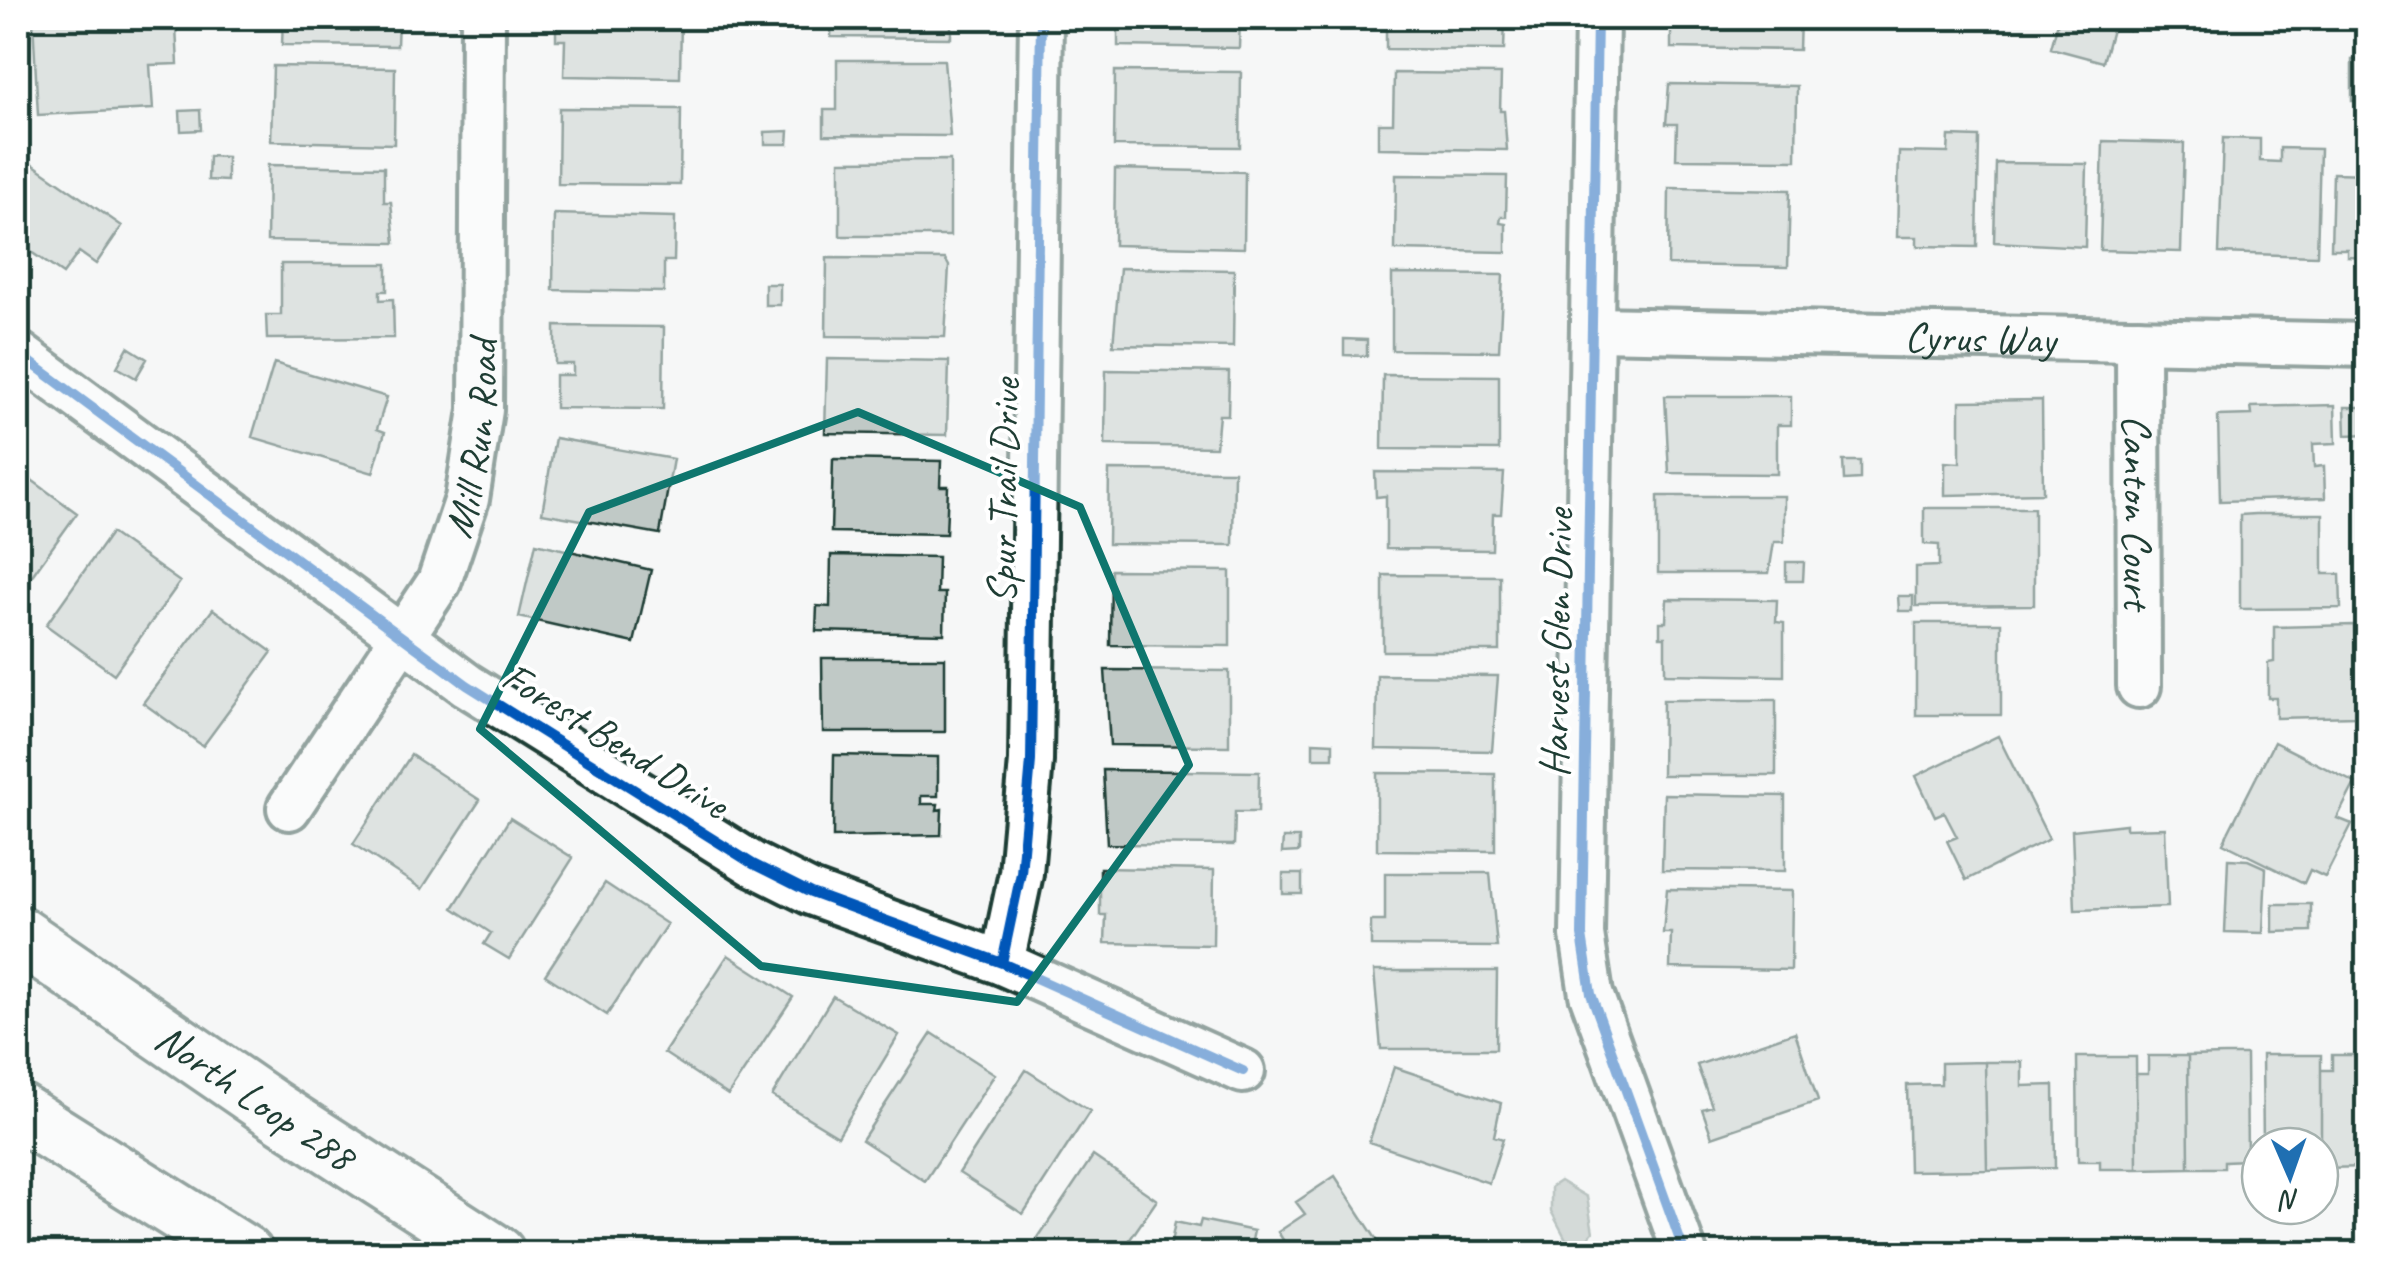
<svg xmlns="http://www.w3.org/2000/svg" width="2385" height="1271" viewBox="0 0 2385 1271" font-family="Caveat,sans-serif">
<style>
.water{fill:#aab5b1;stroke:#72857f;stroke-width:2.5}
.building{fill:#c0c9c6;stroke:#1f3d34;stroke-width:2.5}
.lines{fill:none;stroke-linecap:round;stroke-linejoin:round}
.street-casing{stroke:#1f3d34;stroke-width:50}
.highway-casing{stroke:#1f3d34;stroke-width:62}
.street{stroke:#fff;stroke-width:42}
.highway{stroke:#fff;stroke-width:55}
.cycleway-casing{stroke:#fff;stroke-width:16}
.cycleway{stroke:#0057b8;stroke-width:10}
.marked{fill:none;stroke:#0f766e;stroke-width:8;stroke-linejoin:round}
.labels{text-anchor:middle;stroke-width:8;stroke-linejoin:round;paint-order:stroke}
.street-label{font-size:42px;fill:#1f3d34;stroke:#fff}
</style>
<rect width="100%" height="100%" fill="#f6f7f7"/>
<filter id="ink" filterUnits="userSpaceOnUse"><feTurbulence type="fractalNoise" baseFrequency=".01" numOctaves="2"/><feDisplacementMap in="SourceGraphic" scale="20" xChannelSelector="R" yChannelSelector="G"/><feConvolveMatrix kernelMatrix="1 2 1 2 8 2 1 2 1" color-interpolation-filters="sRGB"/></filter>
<g filter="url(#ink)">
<path class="water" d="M1560,1181L1587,1197L1593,1232L1584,1242L1566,1239L1551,1211V1187Z"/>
<path class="building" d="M82,18H150L151,29L176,28L178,64L150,65L153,109L38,115L33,20Z
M283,18H398L397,46L282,45Z
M556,18H681L680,78L564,76L565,40H556Z
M832,18H951V38L831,37Z
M1118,18H1240L1239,48L1118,46Z
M1386,18H1505L1504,50L1386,49Z
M1671,18H1800L1799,50L1671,48Z
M2059,18H2156L2154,24L2132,18L2128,30L2113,26L2103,62L2051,48Z
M2368,59V101H2352V60Z
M837,60H944L950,136L824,135V110H837Z
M273,66L395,68L394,144L271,141Z
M1115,71L1241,72L1240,147L1114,146Z
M1394,73L1501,74L1500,111H1504L1507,150L1378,148V123H1393Z
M1669,84L1797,86L1796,160L1676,159L1677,124H1666Z
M559,108L681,109L680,185L558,184Z
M200,110L201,130L181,131L180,111Z
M789,131L788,144H765V132Z
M1949,136L1979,137L1977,247L1917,246V237H1897L1899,152L1948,153Z
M2223,138L2260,139V161L2280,162V148L2320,149L2317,256L2219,253Z
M2103,141L2184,143L2181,252L2100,250Z
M18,154L122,226L96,264L79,252L63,274L18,243Z
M209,156L227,157V181L208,180Z
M950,160V236H840V161Z
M1996,163L2087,164L2085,247L1994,242Z
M268,165L384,167V202H391L395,243L267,241Z
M1115,169L1245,172L1244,248L1114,245Z
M2333,173L2368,174V257L2347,256V249H2331Z
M1396,175L1507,176L1506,217H1501L1500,223L1506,224V252L1395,250Z
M1669,188L1790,190L1788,267L1668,265Z
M554,214L675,217L674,261H664V292L553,290Z
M827,258L945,259L949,266L945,337L826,336Z
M281,264H387V291H380V300L393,299L394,338L267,339L266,315H281Z
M1120,268L1234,270L1233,347L1113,345Z
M1392,274L1503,275L1499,351L1392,350Z
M765,284H780V305H765Z
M555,326L664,327L663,409L555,408V375H573V364H555Z
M1344,339L1367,340V356L1344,355Z
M128,347L147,359L136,378L117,367Z
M827,359L949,361L947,435L825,433Z
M274,363L387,397L377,429L385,432L373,473L252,437Z
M1106,370L1229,372L1228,415H1219L1216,447L1105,445Z
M1383,375L1499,376V450L1382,449Z
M1665,396H1791V425H1777V474L1669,473Z
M2042,400L2043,493L1945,495V462L1960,463V401Z
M2335,405L2336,443L2313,444L2314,467L2324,466L2325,498L2220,501L2218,416L2252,415L2251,407Z
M2345,407H2368V434L2346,435Z
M555,438L673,459L660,534L542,513Z
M833,459L941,461L940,486H948L946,534L831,532Z
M1843,461H1860V479L1844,480Z
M18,470L77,513L18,595Z
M1109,470L1234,471L1233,545L1108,544Z
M1375,472L1504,473L1501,514H1493L1492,550L1386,549V496L1376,497Z
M1658,496H1784V542H1774L1769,573H1658Z
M1924,508H2034V605L1916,606V567L1939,566V545L1924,544Z
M2255,514H2323V574H2340L2341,608L2240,609V515Z
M111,533L180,582L114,674L46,625Z
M536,543L651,570L634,643L519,617Z
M831,555L938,557L937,593H945L944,634L816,631L817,606L830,607Z
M1786,562H1804L1803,581H1786Z
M1111,570L1230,571V646L1110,645Z
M1383,575L1500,576V651H1383Z
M1898,596H1913V611H1899Z
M1667,599L1777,600L1776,622L1784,623V676L1665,674V637H1660V622H1666Z
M213,609L272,652L203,746L143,703Z
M1916,623H2001V715H1916Z
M2354,625L2356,716L2276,718V698H2268V663L2274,662V627Z
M822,658H945V732H823Z
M1105,670L1229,671V746L1110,745Z
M1377,675L1498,676L1492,751L1376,749Z
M1663,700H1776V775H1662Z
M1998,736L2049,839L1966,880L1947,841L1957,837L1944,812L1935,816L1916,776Z
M1313,742L1333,743V758H1313Z
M2274,742L2355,783L2337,818L2352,824L2325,877L2310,870L2304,883L2223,843Z
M411,755L480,800L422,889L353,844Z
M834,755L938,757V796H921V804H938L937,810L942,809L941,835L833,837Z
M1103,770L1259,772L1258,812H1235L1234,845L1107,844Z
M1377,773L1495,774V851L1377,850Z
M1664,794L1785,796V871L1662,870Z
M510,818L573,858L509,959L484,944L491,933L453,908Z
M2126,824V829L2165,828L2168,907L2075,910L2072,830Z
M1283,838H1299V852L1282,853Z
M2228,859L2248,860L2266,868L2263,933L2225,932Z
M1100,868L1214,870L1213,945L1105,943L1106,915H1100Z
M1385,873H1490L1497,947L1371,946V921H1385Z
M1283,874H1302V894H1283Z
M605,883L667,924L607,1015L545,975Z
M1667,889L1792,891L1791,970L1670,968L1671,933H1663Z
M2273,904H2311V931L2273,932Z
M728,955L793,997L728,1095L664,1053Z
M1374,971H1497L1496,1049H1381Z
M833,996L899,1035L838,1136L772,1096Z
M1795,1032L1818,1101L1712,1137L1702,1109L1712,1106L1697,1065Z
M932,1033L995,1074L925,1181L862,1140Z
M2224,1055H2246L2247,1160L2224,1161V1168H2189L2188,1056Z
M2262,1055H2321V1168L2320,1146H2263Z
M2332,1055H2368V1167L2321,1168V1070H2332Z
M2148,1056H2188L2189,1168L2137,1169L2136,1074H2148Z
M2077,1057H2136L2137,1169H2100V1161H2078Z
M1985,1062H2022V1086L2054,1085L2055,1168L1987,1170Z
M1985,1062L1987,1170L1909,1171L1907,1085L1941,1084V1063Z
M1394,1067L1501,1103L1494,1136L1503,1139L1489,1183L1369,1142Z
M1026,1070L1090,1111L1023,1214L959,1173Z
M1093,1156L1157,1200L1120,1254H1027Z
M1335,1176L1386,1254H1292L1278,1232L1305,1214L1296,1202Z
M1201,1220L1254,1231L1249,1254H1169L1175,1222L1199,1227Z"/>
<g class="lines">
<g class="street-casing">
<g id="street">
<path d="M1597,18L1582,935L1591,994L1685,1254"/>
<path id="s1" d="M1595,329L2368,345"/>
<path id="s2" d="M2138,340L2139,686"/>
<path d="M18,353L467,685L753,864L811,893L1002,963L1243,1071"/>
<path id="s3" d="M289,808L439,582L467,499L481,410L483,18"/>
<path d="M1002,963L1021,873L1031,761L1041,18"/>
</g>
</g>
<g class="highway-casing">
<g id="highway">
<path id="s4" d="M18,934L271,1108L497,1254"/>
<path d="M18,1111L245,1254"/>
</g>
</g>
<use href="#street" class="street"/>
<use href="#highway" class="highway"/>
<g class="cycleway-casing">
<path id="cycleway" d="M1597,18L1582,935L1591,994L1685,1254
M18,353L467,685L753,864L811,893L1002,963L1243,1071
M1002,963L1021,873L1031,761L1041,18"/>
</g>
<use href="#cycleway" class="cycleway"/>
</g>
</g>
<path d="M0 0H2385V1271H0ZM858,412L1080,507L1189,765L1017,1002L761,966L480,729L589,512Z" fill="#f6f7f7" fill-opacity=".55" fill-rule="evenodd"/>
<path class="marked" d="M858,412L1080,507L1189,765L1017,1002L761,966L480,729L589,512Z"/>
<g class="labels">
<g class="street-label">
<text dy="15" stroke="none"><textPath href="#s1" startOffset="385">Cyrus Way</textPath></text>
<text dy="15" stroke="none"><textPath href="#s3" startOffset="420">Mill Run Road</textPath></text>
<text transform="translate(1002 491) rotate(-89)" y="15">Spur Trail Drive</text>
<text dy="15" stroke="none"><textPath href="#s2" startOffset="172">Canton Court</textPath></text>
<text transform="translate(1555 643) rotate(-89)" y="15">Harvest Glen Drive</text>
<text transform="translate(616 739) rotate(32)" y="15">Forest Bend Drive</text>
<text dy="15" stroke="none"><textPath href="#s4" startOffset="288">North Loop 288</textPath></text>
</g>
</g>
<rect width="2385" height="1271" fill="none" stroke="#fff" stroke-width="60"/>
<rect x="30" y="30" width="2325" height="1211" fill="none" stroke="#1f3d34" stroke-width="4" filter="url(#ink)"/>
<g transform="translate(2290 1176) rotate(178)"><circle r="48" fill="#ffffff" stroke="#a5b1ae" stroke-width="2.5"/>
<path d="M0-8L18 38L0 25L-18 38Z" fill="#1f6fb2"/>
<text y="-15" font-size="28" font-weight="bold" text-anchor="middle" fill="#1f3d34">N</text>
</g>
</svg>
